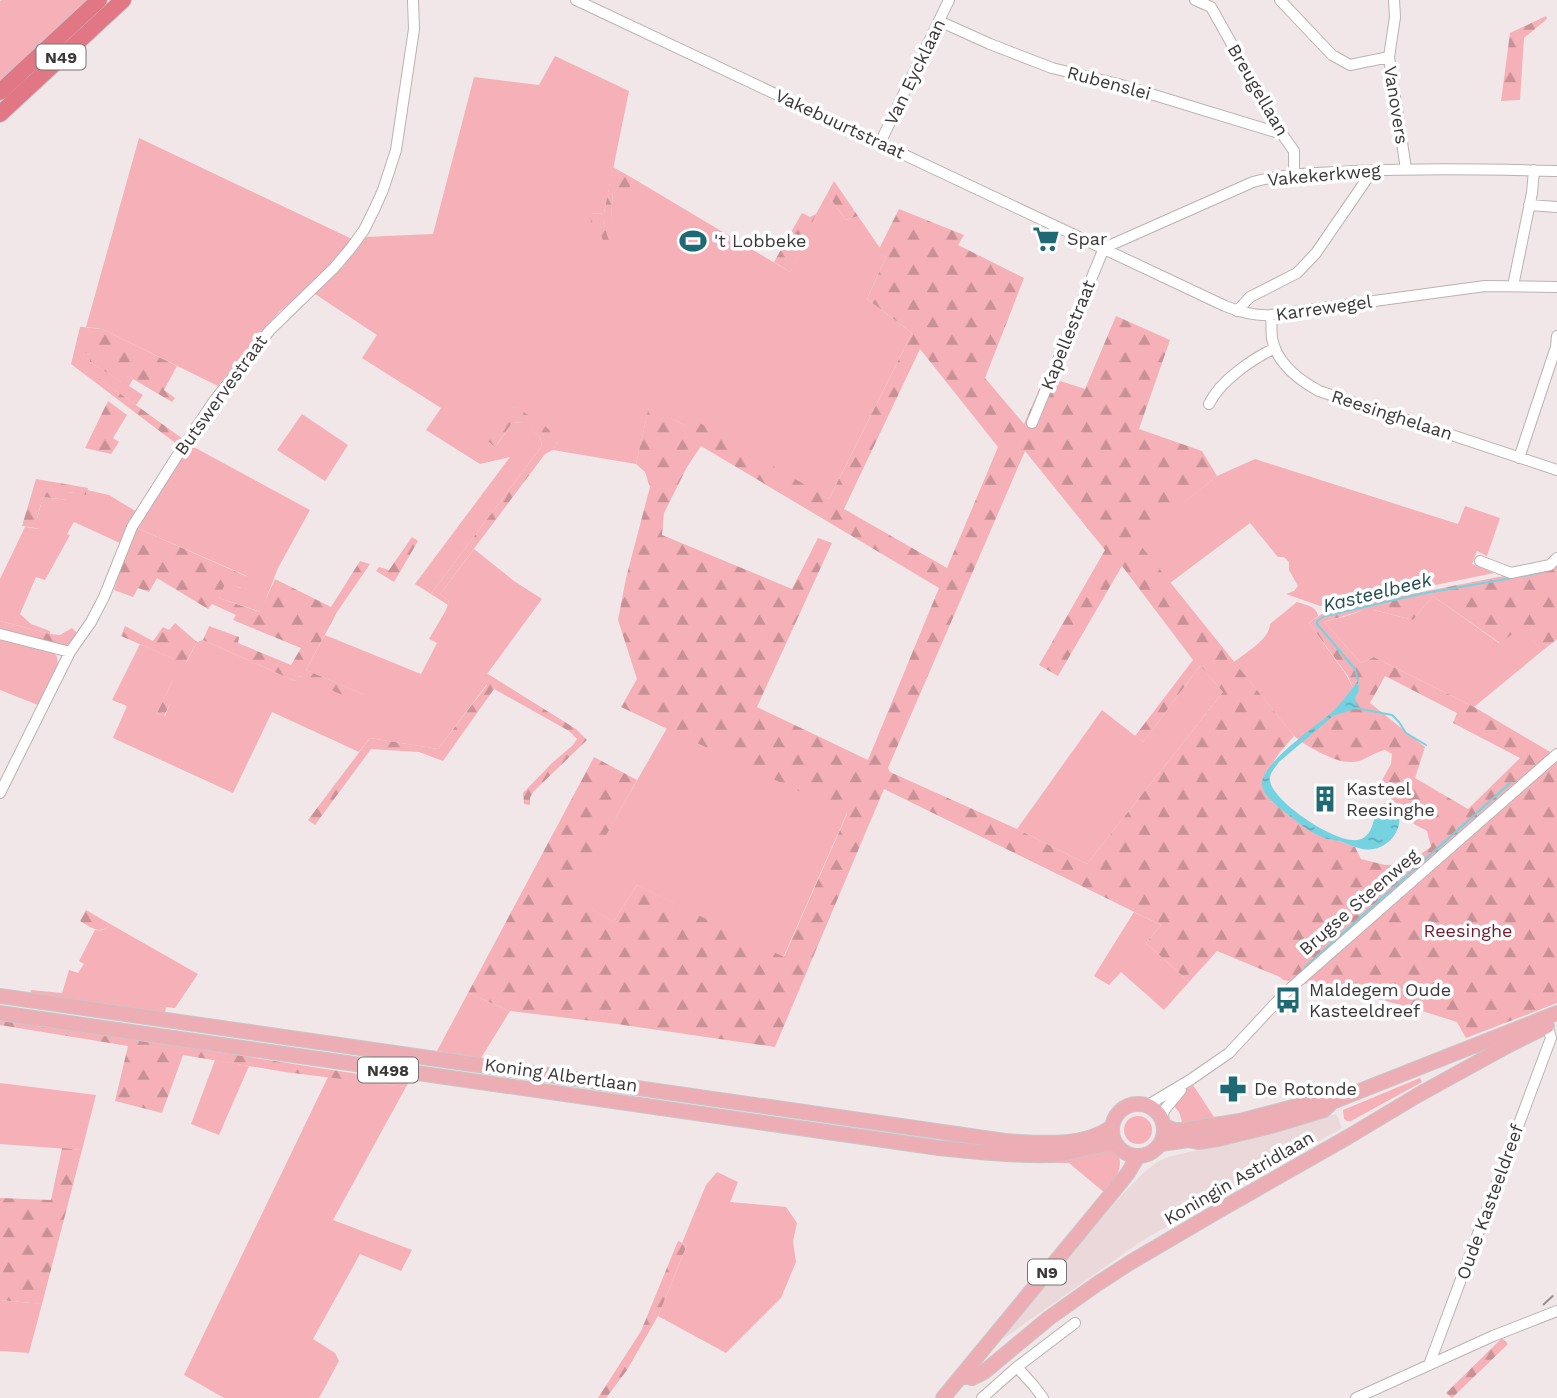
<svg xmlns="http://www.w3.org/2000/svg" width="1557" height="1398" viewBox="0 0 1557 1398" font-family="'Work Sans',sans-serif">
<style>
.built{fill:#ead8da}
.green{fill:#f5b1b7}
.forest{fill:url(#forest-firs);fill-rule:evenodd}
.water{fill:url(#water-ripples)}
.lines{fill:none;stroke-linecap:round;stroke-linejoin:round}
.stream{stroke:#75d3e1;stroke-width:2}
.minor-casing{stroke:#bbb2b2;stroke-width:12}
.major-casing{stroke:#c8c7c8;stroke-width:16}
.highway-casing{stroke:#c8c7c8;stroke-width:18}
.minor{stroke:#fff;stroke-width:10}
.major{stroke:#edadb5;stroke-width:14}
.highway{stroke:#e17684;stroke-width:16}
.rail{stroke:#968f90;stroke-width:2;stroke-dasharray:14 7;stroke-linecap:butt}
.labels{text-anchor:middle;stroke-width:7;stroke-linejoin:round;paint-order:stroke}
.shield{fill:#fff;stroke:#767474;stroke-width:2}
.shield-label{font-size:16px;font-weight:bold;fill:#3c3839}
.street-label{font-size:18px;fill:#3c3839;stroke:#fff}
.poi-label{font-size:18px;fill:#3c3839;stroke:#fff;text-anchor:start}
.park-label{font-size:18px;fill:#71192d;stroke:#fff}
.water-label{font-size:19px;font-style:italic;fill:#224d53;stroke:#fff}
</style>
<defs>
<pattern id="forest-firs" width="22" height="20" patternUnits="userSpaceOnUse" patternTransform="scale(1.75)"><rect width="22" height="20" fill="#f5b1b7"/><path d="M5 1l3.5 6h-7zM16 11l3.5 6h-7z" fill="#c89196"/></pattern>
<pattern id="water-ripples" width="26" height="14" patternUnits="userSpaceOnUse" patternTransform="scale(1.75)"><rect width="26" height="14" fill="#75d3e1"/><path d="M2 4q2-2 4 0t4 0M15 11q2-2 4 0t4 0" fill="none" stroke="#61acb7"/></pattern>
</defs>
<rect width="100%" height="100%" fill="#f1e7e8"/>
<path class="built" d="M1336,1114L1342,1128L1143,1240L1003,1339L1013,1322L1120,1197L1141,1175L1157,1162L1168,1157L1271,1133Z"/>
<path class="green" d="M2,0H87L0,81V1Z
M555,56L629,91L604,213L590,214L598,222L611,249L603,222L611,219L613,192L622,189L627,191L634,179L790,272L815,224L811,223L827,194L846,220L858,216L880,248L878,253L886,257L867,299L912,333L829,499L649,407L636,464L553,450L557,443L514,407L496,446L512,423L523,422L540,437L542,446L431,594L415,584L510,457L480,464L426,430L441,408L362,358L377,335L315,294L344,266L364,237L433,234L474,77L539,85Z
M139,138L352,239L337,258L303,292L280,311L261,332L218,386L102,329L86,327Z
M79,348L90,355V362L122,382L128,376L133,379L129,386L143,395L136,405L78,364Z
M302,414L348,445L325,481L277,450Z
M190,445L310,510L278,568L261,612L219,598L225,583L241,588L247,576L137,528Z
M1255,459L1458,524L1465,506L1500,518L1487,556L1477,551L1472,564L1494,573L1338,605L1320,606L1286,594L1294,591L1298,586L1289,570V562L1284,557H1278L1250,523L1170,583L1136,541L1217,476Z
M87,490L109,495L137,512L120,543L74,522L67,534L70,535L45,580L36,577L20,614L31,624L50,631V634L0,621V579L25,527L39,529L37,519L43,497L66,500L68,492L86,494Z
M474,549L514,581L542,599L487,674L483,672L479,679L487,684L438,749L370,738L359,752L272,712L233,793L113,738L127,706L112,700L140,644L174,659L172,682L157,713L165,716L186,663L197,642L203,640L295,681L298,676L365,695L306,670L325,635L421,674L437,643L429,639L446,610L449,601L440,594Z
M1433,596L1499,643L1521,627L1542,651L1474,707L1374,657L1361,663L1324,622L1350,615L1363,610H1374L1413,620Z
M1297,602C1305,605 1317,606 1318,616L1309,623L1345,673L1356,693L1306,745L1294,736L1234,662C1245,653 1270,639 1270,624Z
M0,638L54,653L57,657L58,664L38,705L0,690Z
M1200,666L1223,692L1087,864L1017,829L1102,710L1143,742Z
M667,728L847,813L783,958L637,885L613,922L571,896Z
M1134,912L1161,925L1146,943L1189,982L1164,1010L1121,972L1109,985L1094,976Z
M110,924L198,974L175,1008L166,1007L165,1013L30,994L31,990L62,993L69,970L78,973L84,964L79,961L95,930C102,931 106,930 110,924Z
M468,993L510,1011L481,1058L437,1051Z
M215,1060L249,1066L219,1135L191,1124Z
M328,1077L406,1087L333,1220L412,1250L401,1271L360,1254L313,1339L335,1353L339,1361L319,1398H224L184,1375Z
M1420,1078L1422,1082L1351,1121H1347L1344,1119L1343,1110Z
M0,1083L96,1095L82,1150L0,1144Z
M1193,1085L1216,1120L1183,1125L1179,1112L1174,1106L1186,1090Z
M1124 1130a14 14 0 1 1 28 0a14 14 0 1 1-28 0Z
M1116,1150C1126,1166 1115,1180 1105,1193L1069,1163H1040L1041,1159Z
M717,1172L738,1182L730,1202L786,1207L797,1223L793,1241L796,1262L781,1298L726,1353L658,1316L687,1245L682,1243L706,1185Z
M0,1300L42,1304L29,1353L0,1351Z"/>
<path class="forest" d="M1546,16L1547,19L1524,38L1520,100L1501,101L1510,33Z
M613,167L634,179L627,192L622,189L619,194L613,192L611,220L603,222L612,250L606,252L598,222L591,223L590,214L604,213Z
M834,181L858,216L846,220L827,194Z
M899,209L964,235L958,245L1024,278L985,378L1024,424L1045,376L1085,389L1116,316L1170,340L1139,429L1202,451L1217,476L1137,541L1294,736L1280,752L1264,776L1271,801L1295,820L1327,839L1339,841L1355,847L1361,859L1385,865L1406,864L1431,847L1427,831L1414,824L1410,815L1384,793L1381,782L1391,764L1392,754L1385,750C1375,752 1368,758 1359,761C1342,766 1321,753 1306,745L1355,693L1348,676L1309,623L1326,611L1498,577L1543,570L1557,562V639L1542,651L1521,628L1500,643L1433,596L1413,620L1374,610H1363L1324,622L1361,663L1374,657L1474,707L1557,756V1003L1466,1038L1457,1022C1403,1004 1340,988 1283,980L1280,977L1217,951L1189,982L1146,943L1161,925L884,789L775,1047L617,1024L510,1011L468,993L594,757L637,780L572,896L613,922L637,885L784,957L847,814L621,707L637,679L618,620L626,578L650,487L645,472L636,464L649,406L686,426L693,419L829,499L912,333L867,299L886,257L877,253ZM920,349L998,447L947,568L844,509ZM701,446L939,588L868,760L757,707L832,543L818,538L792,589L662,535L664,513L687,467ZM1025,451L1105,550L1039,665L1058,676L1122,566L1193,660L1135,736L1143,742L1200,666L1223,692L1087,864L1017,829L890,772L888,768ZM1385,676L1457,713L1453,723L1520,758L1468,809L1415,778L1425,747L1370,703Z
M802,213L810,217L816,214L812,223L816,224L790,272L774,262Z
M80,327L102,329L177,366L164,390L175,398L172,402L128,376L123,383L90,362V355L79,349V364L183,439L178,445L71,364Z
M108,401L127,415L113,438L119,442L111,454L85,448Z
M514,407C530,416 552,425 557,444L553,450L545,454L440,594L449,601L448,605L431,594L542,446L540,437L522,422L512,423L495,447L488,441Z
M36,479L88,488L86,495L69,492L67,500L43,497L37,518L43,520L40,529L22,526Z
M137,528L248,577L242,588L225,584L219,598L260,612L275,579L331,607L360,561L370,564L337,612L306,670L363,694L365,695L361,703L299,676L295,681L203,640L209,626L239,637L238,643L291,665L301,648L233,620L236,615L212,604L208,609L157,578L149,592L138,588L133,597L114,590L124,558Z
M412,537L418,541L394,582L376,571L379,567L389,570Z
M0,621L50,634L60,635L72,628L78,634L65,647L0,638Z
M175,623L197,642L186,662L189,665L164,716L157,713L172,682L169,671L174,659L121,636L125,626L153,641L163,627L169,630Z
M483,671L576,729L587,740L533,792L530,798V805L524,804L523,793L552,763L573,745L577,739L569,731L494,689L443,761L419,752L371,749L315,825L308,820L370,738L438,749L487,685L478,679Z
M86,910L110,924C101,936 90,927 80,921Z
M0,1018L409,1082L406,1087L285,1072L183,1055L162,1113L115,1101L128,1046L0,1025Z
M62,1148L82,1150L42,1304L0,1300V1198L51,1200Z
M678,1241L687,1245L658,1316L627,1370L606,1398H598L641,1331Z
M1502,1338L1508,1344L1452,1398L1446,1393Z"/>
<path class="water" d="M1358,681L1359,690L1355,698L1358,708L1333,716L1279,762C1275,768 1269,773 1270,781C1273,802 1341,848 1361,839C1374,834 1373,817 1378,807L1384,803C1414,807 1397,855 1362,849C1355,847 1349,845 1342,842C1337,840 1332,840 1327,839C1312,834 1298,823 1286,813C1277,806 1264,797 1262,785C1260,764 1315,727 1330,714C1341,704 1349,692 1358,681Z"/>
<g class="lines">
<path class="stream" d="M1524,576L1543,572
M1358,681L1355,669L1317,624V621L1325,616L1420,594L1512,578
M1356,708L1392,715L1399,722L1406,733L1426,745
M1305,967L1510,783"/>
<g class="minor-casing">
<path id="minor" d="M576,0L1225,306C1241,312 1254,316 1271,315L1485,286L1557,287
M1195,0L1211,7L1282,134L1294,151V174
M1280,0L1332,55L1350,65L1389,57
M1394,0L1395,17L1389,57L1406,169
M939,21L990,44L1052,68L1118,84L1282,134
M880,143L949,0
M1529,205L1557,207
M1104,248L1253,182C1286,173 1320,173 1354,171C1421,168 1489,169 1557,171
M1513,286L1532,193L1534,170
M1237,311L1250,297L1297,273L1316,253L1373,170
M1271,315C1272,323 1271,330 1272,338C1276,362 1299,380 1319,391L1557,470
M1209,404C1220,381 1252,359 1275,348
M1032,423L1104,248
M1519,458L1556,347L1557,336
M1480,561L1511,573L1550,565L1557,558
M0,634L70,652
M0,793L70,652L91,622L104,597L132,527L177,456L214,401L270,330L334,268L351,248L364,230L374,210L383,190L396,150L414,29L413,0
M1148,1105L1190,1080L1229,1053L1285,993L1557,754
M1161,1117L1166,1108L1181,1090
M1429,1365L1551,1038L1546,1020
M982,1398L1017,1367
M1043,1398L1034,1386L1017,1367L1075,1323
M1356,1398L1493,1336L1557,1311"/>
</g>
<g class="major-casing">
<path id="major" d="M0,996L1005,1141C1041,1143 1081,1148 1112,1127
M0,1013L939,1148C977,1152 1015,1156 1053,1155C1072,1154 1101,1141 1117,1145
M1112 1130a26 26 0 1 1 52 0a26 26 0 1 1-52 0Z
M1164,1126L1175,1130H1182L1240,1121L1320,1100L1332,1102
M1161,1144L1188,1140L1198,1142L1218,1139L1271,1126L1324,1110L1332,1102L1557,1013
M962,1375L972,1378L984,1372L1049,1318L1097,1284L1131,1262L1218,1211L1348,1137L1418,1095L1507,1046L1547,1026
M943,1398L1112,1193L1128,1173L1138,1156"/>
</g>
<g class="highway-casing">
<path id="highway" d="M0,92L99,0
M0,114L123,0"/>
</g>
<use href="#minor" class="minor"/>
<use href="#major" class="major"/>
<use href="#highway" class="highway"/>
<path class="rail" d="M1543,1305L1557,1292"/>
</g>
<defs>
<g id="supermarket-bare" transform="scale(2.1)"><path d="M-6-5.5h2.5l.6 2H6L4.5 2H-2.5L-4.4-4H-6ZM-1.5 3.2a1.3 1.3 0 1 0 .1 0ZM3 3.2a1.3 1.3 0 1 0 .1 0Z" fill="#1e6973" stroke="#fff" stroke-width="2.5" paint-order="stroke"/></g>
<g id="stadium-bare" transform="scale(2.1)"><path d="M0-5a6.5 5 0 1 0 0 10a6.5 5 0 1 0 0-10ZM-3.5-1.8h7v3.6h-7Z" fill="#1e6973" stroke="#fff" stroke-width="2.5" paint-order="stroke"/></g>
<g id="building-bare" transform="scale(2.1)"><path d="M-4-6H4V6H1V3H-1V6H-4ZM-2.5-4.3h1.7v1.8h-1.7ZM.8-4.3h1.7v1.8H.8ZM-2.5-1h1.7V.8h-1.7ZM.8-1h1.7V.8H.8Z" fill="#1e6973" stroke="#fff" stroke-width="2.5" paint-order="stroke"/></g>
<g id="bus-bare" transform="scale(2.1)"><path d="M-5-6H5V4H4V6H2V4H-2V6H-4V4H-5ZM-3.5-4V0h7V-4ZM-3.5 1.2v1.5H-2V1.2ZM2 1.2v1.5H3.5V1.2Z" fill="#1e6973" stroke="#fff" stroke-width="2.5" paint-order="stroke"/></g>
<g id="pharmacy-bare" transform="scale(2.1)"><path d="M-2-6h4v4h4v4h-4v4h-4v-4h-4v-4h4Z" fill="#1e6973" stroke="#fff" stroke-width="2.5" paint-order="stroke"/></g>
</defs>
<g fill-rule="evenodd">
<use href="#supermarket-bare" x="1046" y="239"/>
<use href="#stadium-bare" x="693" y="241"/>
<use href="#building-bare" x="1325" y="799"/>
<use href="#bus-bare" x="1288" y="1000"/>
<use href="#pharmacy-bare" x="1233" y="1089"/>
</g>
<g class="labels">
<g class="shield">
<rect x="36.5" y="44.5" width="49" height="25" rx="5"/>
<rect x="358" y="1057.5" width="60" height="25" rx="5"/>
<rect x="1028" y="1259.5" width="38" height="25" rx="5"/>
</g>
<g class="shield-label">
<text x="61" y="63">N49</text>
<text x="388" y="1076">N498</text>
<text x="1047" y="1278">N9</text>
</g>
<g class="street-label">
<text transform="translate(915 72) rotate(-64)" y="6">Van Eycklaan</text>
<text transform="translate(1109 83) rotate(15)" y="6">Rubenslei</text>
<text transform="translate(1258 90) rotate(60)" y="6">Breugellaan</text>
<text transform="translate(1396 105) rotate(81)" y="6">Vanovers</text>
<text transform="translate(840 124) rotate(25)" y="6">Vakebuurtstraat</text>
<text transform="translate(1324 175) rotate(-5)" y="6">Vakekerkweg</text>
<text transform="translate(1324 308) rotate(-8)" y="6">Karrewegel</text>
<text transform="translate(1068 335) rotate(-68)" y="6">Kapellestraat</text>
<text transform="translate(221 395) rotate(-54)" y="6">Butswervestraat</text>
<text transform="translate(1392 415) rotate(18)" y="6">Reesinghelaan</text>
<text transform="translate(1359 902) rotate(-41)" y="6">Brugse Steenweg</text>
<text transform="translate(561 1075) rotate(8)" y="6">Koning Albertlaan</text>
<text transform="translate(1239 1178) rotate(-30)" y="6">Koningin Astridlaan</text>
<text transform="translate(1490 1202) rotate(-70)" y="6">Oude Kasteeldreef</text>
</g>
<g class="poi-label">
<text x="1067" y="245">Spar</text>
<text x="714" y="247">'t Lobbeke</text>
<text x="1346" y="795">Kasteel<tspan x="1346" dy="21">Reesinghe</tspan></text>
<text x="1309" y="996">Maldegem Oude<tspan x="1309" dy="21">Kasteeldreef</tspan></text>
<text x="1254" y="1095">De Rotonde</text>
</g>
<g class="park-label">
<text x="1468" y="937">Reesinghe</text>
</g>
<g class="water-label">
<text transform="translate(1377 592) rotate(-14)" y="7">Kasteelbeek</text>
</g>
</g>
</svg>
